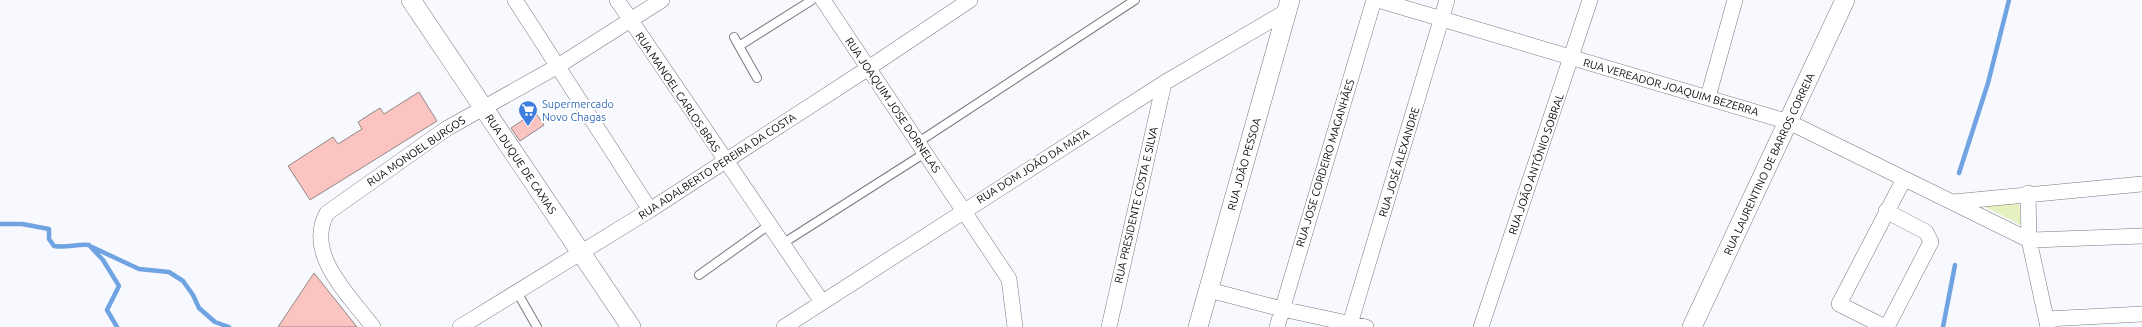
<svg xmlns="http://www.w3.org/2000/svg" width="2142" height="327" viewBox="0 0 2142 327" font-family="Ubuntu,sans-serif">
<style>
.green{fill:#e5f1be}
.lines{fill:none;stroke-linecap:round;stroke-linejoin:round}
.stream{stroke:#6fa3e1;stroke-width:4.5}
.building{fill:#fcc4c0;stroke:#908787}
.service-casing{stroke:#787a81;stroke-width:10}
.minor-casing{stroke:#787a81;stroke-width:16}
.tertiary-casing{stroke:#787a81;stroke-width:20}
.service{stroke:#fff;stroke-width:8}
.minor{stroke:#fff;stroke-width:15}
.tertiary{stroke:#fff;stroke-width:19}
.labels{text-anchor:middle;stroke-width:4;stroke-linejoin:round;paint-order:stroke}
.street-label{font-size:11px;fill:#0c0d0f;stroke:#fff}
.shop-label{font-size:11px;fill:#366cbe;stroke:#fff;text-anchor:start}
</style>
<rect width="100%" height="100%" fill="#f8f9fe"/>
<path class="green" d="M2019,203L2021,225L1983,206Z"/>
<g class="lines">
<path class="stream" d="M1959,173L1988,83L2009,0
M0,224H22L49,229V239L54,246C66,248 76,244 89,245L103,260L119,286L107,310L117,327
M92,247L139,269L169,272L183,281L193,295L199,308L215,322L229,327
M1943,327L1955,265"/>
</g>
<path class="building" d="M419,92L437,121L310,200L288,166L333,137L338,144L362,129L358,122L372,113L380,108L384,114Z
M535,112L544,125L520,141L511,128Z
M314,273L357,327H278Z"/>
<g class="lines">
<g class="service-casing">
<path id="service" d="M734,37L739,46
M757,78L739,46L812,0
M917,143L1135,0
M782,244L925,153
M699,275L769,225
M517,292L537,327"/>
</g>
<g class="minor-casing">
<path id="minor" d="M515,0L650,210
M617,0L822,302
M823,0L1009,279L1015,327
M1378,0L1789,122L2029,240L2142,236
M1708,97L1735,0
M2028,193L2029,240L2048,327
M1953,202L2142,184
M1886,211L1926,232L1931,242L1887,327
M1209,290L1282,309L1366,327
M2047,319L2142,314
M1350,324L1447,0
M373,327C350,296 304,254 327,213L446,129L558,66L662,0
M460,327L650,210L867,69L970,0
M784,327L1164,83L1287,11
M1109,327L1164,83
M1277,327L1374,0
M1481,327L1590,0
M1885,327L1839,304L1904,179"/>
</g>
<g class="tertiary-casing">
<path id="tertiary" d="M411,0L631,327
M1198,327L1290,0
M1692,327L1845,0"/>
</g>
<use href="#service" class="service"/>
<use href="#minor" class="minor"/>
<use href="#tertiary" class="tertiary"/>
</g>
<defs>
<g id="supermarket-pin" transform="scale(1)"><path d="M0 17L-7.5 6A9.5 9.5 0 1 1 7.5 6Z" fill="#3f7fe0" stroke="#fff"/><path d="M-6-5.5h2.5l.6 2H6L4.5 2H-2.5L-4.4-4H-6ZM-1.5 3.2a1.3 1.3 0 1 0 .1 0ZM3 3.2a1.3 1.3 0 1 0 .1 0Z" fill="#fff"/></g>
</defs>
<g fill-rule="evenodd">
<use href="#supermarket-pin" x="528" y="110"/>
</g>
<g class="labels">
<g class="street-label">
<text transform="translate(1671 87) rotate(16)" y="4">RUA VEREADOR JOAQUIM BEZERRA</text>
<text transform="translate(678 92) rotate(56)" y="4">RUA MANOEL CARLOS BRAS</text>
<text transform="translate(893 105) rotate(56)" y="4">RUA JOAQUIM JOSE DORNELAS</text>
<text transform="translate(416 151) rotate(-34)" y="4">RUA MONOEL BURGOS</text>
<text transform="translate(1399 162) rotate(-73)" y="4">RUA JOSÉ ALEXANDRE</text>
<text transform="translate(1325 163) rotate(-73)" y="4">RUA JOSE CORDEIRO MAGANHÃES</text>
<text transform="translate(521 164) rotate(56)" y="4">RUA DUQUE DE CAXIAS</text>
<text transform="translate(1244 164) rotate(-74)" y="4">RUA JOÃO PESSOA</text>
<text transform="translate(1536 164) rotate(-71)" y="4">RUA JOÃO ANTÔNIO SOBRAL</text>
<text transform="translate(1769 164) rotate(-65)" y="4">RUA LAURENTINO DE BARROS CORREIA</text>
<text transform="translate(717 166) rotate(-33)" y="4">RUA ADALBERTO PEREIRA DA COSTA</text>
<text transform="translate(1033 166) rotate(-32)" y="4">RUA DOM JOÃO DA MATA</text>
<text transform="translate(1136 205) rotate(-77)" y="4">RUA PRESIDENTE COSTA E SILVA</text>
</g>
<g class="shop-label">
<text x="542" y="108">Supermercado<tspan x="542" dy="13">Novo Chagas</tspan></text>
</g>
</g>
</svg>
